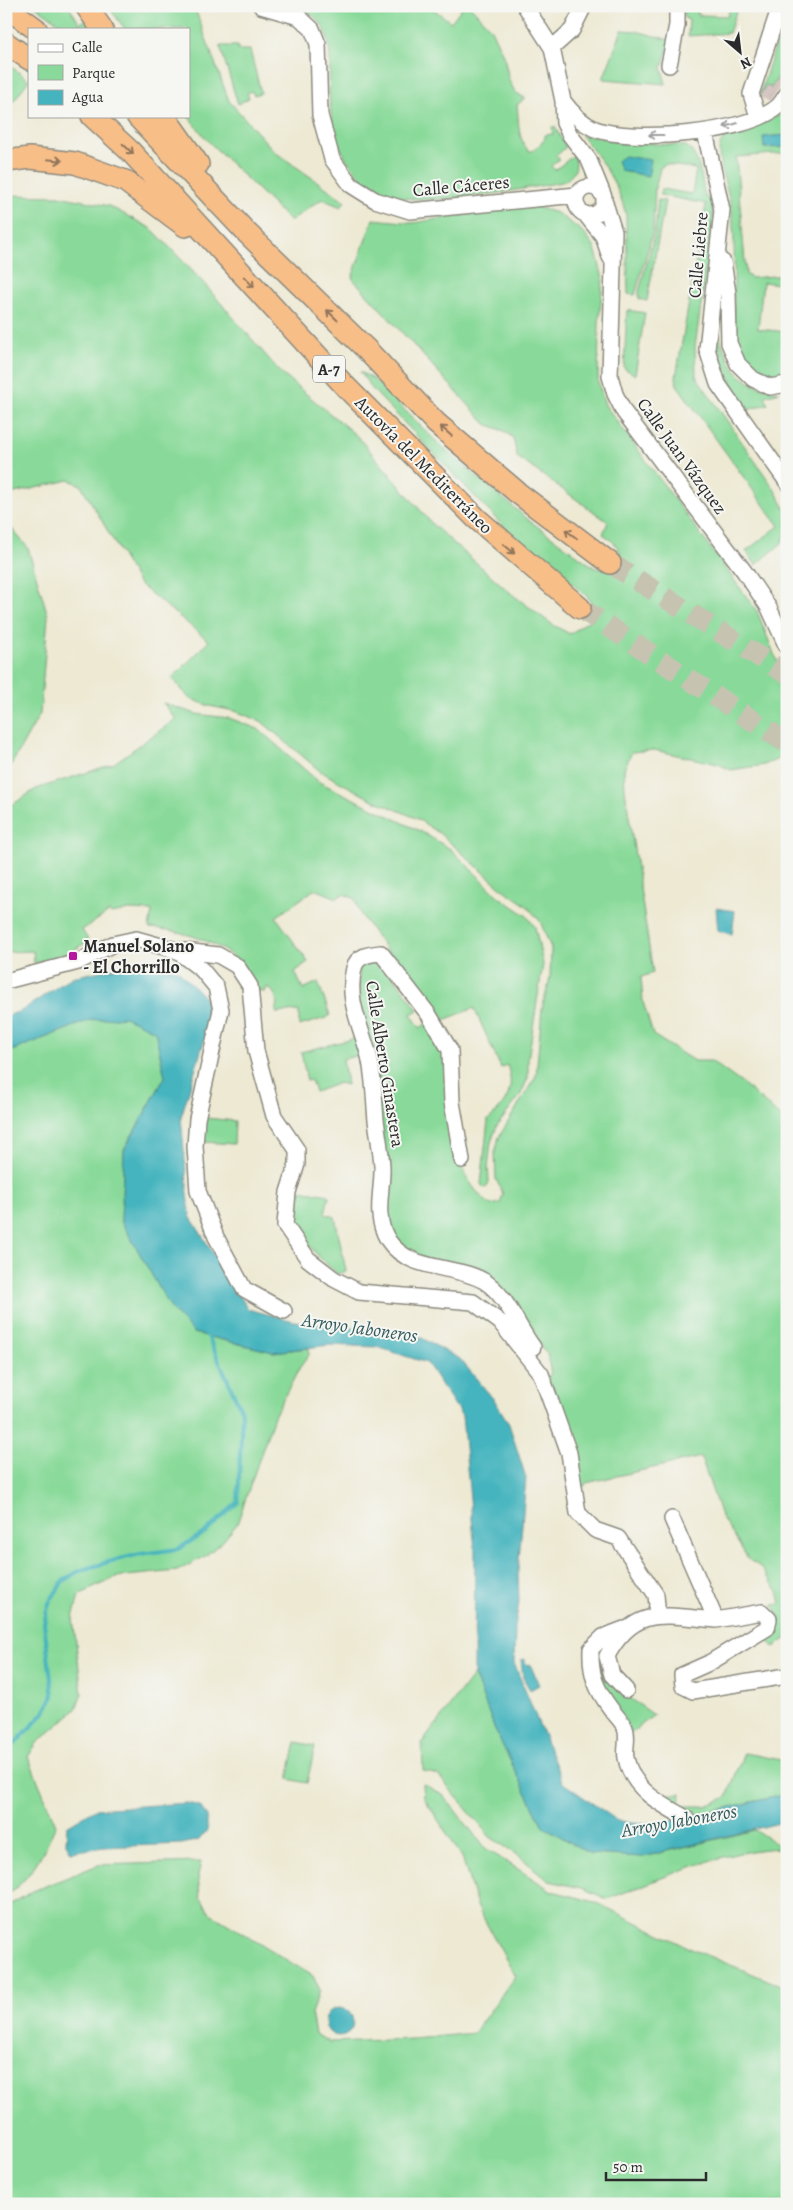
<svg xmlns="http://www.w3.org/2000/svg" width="793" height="2210" viewBox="0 0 793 2210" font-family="Alegreya,serif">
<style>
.industrial{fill:#d0c0bc}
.green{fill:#89da9a;stroke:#5a8262}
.water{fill:#45b4be;stroke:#387074}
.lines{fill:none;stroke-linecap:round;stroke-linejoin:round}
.stream{stroke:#45b4be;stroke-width:4}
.highway-tunnel{stroke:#c6c3b1;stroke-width:21;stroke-dasharray:21 11;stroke-linecap:butt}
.minor-casing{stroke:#8c8a7f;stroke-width:18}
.highway-casing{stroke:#8c8a7f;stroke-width:24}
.minor{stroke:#fff;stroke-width:15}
.highway{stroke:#f7be88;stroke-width:21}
.oneway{stroke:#a0a0a0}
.oneway2{stroke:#91745a}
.poi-dot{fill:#b5179e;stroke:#f6f6f2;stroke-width:2}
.labels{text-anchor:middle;stroke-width:4;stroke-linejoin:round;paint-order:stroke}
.shield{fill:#f6f6f2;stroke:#686867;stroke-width:1}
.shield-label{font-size:16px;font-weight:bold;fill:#2b2b2b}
.street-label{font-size:18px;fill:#2b2b2b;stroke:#f6f6f2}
.poi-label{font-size:18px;font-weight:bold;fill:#2b2b2b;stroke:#f6f6f2;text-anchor:start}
.water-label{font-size:19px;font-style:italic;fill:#345b5e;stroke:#f6f6f2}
</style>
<rect width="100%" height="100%" fill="#f6f6f2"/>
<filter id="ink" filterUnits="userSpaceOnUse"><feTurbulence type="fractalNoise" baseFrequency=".02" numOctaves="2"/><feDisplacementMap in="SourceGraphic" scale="10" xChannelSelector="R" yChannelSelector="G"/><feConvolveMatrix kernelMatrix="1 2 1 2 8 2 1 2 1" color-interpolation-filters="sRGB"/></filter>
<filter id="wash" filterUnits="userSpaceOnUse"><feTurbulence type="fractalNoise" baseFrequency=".0096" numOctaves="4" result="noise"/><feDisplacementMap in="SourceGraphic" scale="20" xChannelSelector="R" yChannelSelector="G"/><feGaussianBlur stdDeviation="1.12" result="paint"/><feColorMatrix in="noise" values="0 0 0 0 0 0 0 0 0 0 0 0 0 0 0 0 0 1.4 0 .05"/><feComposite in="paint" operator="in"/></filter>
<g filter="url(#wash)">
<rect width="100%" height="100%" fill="#ede9d3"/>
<path class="industrial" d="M787,64V76L769,103L759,96L766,85L772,88Z"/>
<path class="green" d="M35,6H68L80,23L86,20L92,29H68Z
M108,6H194L229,101L275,152L345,201L341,207L322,199L290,221L208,141L188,116L189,29H125Z
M292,6H429L451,22L463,6H470L491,29L504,57L509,80L515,92L525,98L517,105C519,121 517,139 529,151H533L545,139V135L553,134L552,127H555L566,147L556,156L559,159L551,166L555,170L574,155C579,168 574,176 562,182C518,190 435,206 393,196C377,192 363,181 353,168C338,150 333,129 330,105C326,66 344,20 292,6Z
M682,6H698V15L728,16L729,6H738L729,33L688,36L689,20L684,18Z
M787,11V64L771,88L766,85L759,96Z
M622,30L636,31L670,40L662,69L666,84L603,79Z
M220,46H238V50H250L261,93L254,95L252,91L247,93L249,98L238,104Z
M6,63L29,80L6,111Z
M787,109V135L764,137V148L787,147V153L736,157L746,274L751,278L787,275V285L763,282L758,329L787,332V374C757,384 741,361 733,336C733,294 737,247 731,206C729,191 714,156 721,143C728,129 769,126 787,109Z
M585,135L617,141L686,146C700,155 702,181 705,197L710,198L713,207V221L695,347L696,376L773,487L786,510L787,532L781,544L756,565L746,551L779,526L677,385L676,377L706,204L660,195L661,189L692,194L696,169L665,164L660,168L655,188L653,232L635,295L628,294L626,215C619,184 601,160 582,136Z
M6,195L59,196L109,206L152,229L200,279L282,374L357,436L433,525L513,595L553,625L570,634L592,618L594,608L588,597L504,527L373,390L360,372L372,378L444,449L530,521L595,568C607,570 612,571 621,563C622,548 614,542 603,534L608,522L517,457L513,438L504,431L486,424L352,278L373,219L413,223L527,204L557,213L582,231L595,248L603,278L599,323L598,382L605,405L757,611L774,654L787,678L786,756L764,765L731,770L718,764L654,750L632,752L624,769L625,790L653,973L641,977L643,1002L653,1035L694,1061H711L743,1084L787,1122V1638L774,1647L764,1636L778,1623V1614L773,1605L781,1604L778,1591L759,1566L749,1560L721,1516L701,1457L586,1483L584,1487L580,1485L574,1443L559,1411L547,1377L551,1374L547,1353L524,1329L501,1290L399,1248L387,1230L357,1015L360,966L368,960C391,970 404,990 418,1010L411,1014L420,1028L427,1023C432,1033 441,1043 443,1053C457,1106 443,1169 491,1205L500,1203L503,1194L496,1179L495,1153L499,1137L536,1076L542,1009L550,978L551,948L540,921L526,905L505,891L439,833L416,818L369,798L320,771L261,721L235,711L209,706L189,698L172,678L209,641L138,583L81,485L69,480L6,495Z
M658,200L665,201L647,301L639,299V291L655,233Z
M627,310L645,313L635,375L624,368Z
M717,329C731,368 735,383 779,392L765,396L768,404L747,410C729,380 720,365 717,329Z
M6,522L28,548L48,616L40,714L6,774Z
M163,703L196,714L229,718L258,729L319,782L420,831L452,850L499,897L526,915L535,927L543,964L528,1059V1078L520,1096L497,1126L491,1142L488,1167L489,1182L486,1188L483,1187L481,1184L488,1120C506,1104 516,1090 507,1065L501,1068L474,1008L439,1022L361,915L354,898L343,894L337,898L315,889L276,917L308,962L295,972L303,989L318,982L330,1015L326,1018L299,1026V1011L276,1013C277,1001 278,994 267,987L265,992L258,991C250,980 241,962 230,954C208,939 176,929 149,928L152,911L129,910L111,914L109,912L82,930L89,941L62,957L34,963L33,951L6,952V797L12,805L36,789L113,764L176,719Z
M125,1017L155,1031L165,1077L124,1149L121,1221L172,1310L194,1333L273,1352L309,1348V1355L300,1367L274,1416L237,1524L223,1541L204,1557L177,1571L116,1577L79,1595L73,1618L82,1694L76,1709L36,1744L28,1757L56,1825C44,1851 31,1879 6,1896V1053L90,1020Z
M356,1038L365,1054L343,1059L347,1085L339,1083L315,1092L311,1080L307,1081L301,1052Z
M206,1118L235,1121L234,1144L203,1142Z
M300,1190L329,1195L325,1214L335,1217L346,1271L338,1274C321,1260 299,1239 294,1216C292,1207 297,1198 300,1190Z
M608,1642L620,1691L654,1715L631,1733L600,1686L594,1652Z
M474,1674L496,1732L543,1826L590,1854L643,1857L755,1830L783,1848C722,1849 663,1879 607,1899L582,1888L549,1881L518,1855L490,1837L438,1775L423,1771L422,1743Z
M296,1742L315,1746L307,1783L288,1779Z
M744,1753L781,1760L787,1759V1794L690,1816L660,1795L681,1793L680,1806H706L727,1797Z
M423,1784L443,1795L485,1848L552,1891L595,1902L689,1948L787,1988V2204H6V1897L11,1904L33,1891L98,1865L201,1862L198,1875L200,1897L211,1914L313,1976L320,1990L311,2013L315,2034L330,2042L413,2039L474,2033L515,1976L477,1906L462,1857L424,1798Z"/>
<path class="water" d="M787,135V147L764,148L763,137Z
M624,156L651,160L648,176L621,171L617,161Z
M716,908L735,911L732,934L718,931Z
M148,961L179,971L206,999L208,1028L181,1117L190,1216L248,1309L294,1321L418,1336L460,1359L495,1401L509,1424L526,1478L518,1571L519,1602L515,1627L514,1663L563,1783L618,1821L658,1824L787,1794V1821L643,1857L590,1854L543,1826L496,1732L474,1674L475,1550L462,1416L427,1363L377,1347L329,1345L273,1352L194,1333L172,1310L121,1221L124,1150L165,1077L155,1031L125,1017L90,1020L6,1053V1016L21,1011L72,977Z
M524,1659L527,1665L530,1664L539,1685L530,1690L523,1678L521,1660Z
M187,1803L200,1806L207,1817V1830L199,1840L182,1844L104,1847L71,1852L66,1843L67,1826L95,1809Z
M325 2022a14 14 0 1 1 28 0a14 14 0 1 1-28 0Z"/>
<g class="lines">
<path class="stream" d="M6,1753L44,1713L53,1696L44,1623L49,1603L63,1581L79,1571L108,1562L140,1554L178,1549L206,1532L238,1502L242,1412L207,1334"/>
</g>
</g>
<g filter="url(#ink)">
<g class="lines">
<path class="highway-tunnel" d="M610,563L787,674
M580,608L787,743"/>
<g class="minor-casing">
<path id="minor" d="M261,6L299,17L312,29L318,44L320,115L332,159L351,185L375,200L410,211L577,195
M525,6L552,48L563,101L564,123L570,135L589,160L604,197
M552,48L572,30L584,6
M669,65L677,25V6
M563,101C572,113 581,123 595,129C633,143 746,134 777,107C781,104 784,98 787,94
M758,117L751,94L780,6
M705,132L722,210L707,349L718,384L787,482
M576 201a14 14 0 1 1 28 0a14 14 0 1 1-28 0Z
M605,203L614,232L610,376L615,394L624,412L744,571L769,608L787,647
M586,215L603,236L610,257
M723,262L728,293L729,343L738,364L753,379L770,387L787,384
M177,951L202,970L216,987L221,1010L197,1119L195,1146L198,1191L216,1237L244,1289L284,1311
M6,981L78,962L113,944L136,939L175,950L218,955L237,966L250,986L256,1051L274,1116L297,1150V1164L288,1192L285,1225L308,1259L334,1279L359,1292L473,1302L500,1322L541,1374L569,1453L578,1513L595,1530L618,1538L656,1595L657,1606L655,1615
M462,1160L452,1102L450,1050L429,1015L381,953C371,954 357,955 354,968C346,1000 361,1026 369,1056C374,1077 374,1099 376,1120C378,1135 381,1151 382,1166C383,1191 373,1216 388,1240C409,1272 454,1264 484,1281C507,1295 517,1326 533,1347
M716,1620L762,1612L769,1619L767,1628L709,1663L682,1675L683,1686L693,1691L787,1676
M624,1629L603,1637L591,1649C590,1675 596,1689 611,1709C615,1715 622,1721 625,1728C629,1738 624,1748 626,1758C632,1789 660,1804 686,1818
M626,1690L612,1675L607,1656C635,1604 666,1616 716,1620L672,1519"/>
</g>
<g class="highway-casing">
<path id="highway" d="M86,6L102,29
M6,7L36,29
M6,43L29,59
M92,116L131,152L345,386L476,518L580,608
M137,116L246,232L365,348L436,423L518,493L610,563
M164,116L198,164
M6,161L30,158L75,163L125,181L185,226"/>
</g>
<use href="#minor" class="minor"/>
<use href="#highway" class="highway"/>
</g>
<defs><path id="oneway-shaft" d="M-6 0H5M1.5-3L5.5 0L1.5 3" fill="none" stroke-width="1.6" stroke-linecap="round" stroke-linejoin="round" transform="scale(1.25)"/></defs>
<g class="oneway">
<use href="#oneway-shaft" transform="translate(731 125) rotate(164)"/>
<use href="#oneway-shaft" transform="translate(656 135) rotate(-180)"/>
</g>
<g class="oneway2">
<use href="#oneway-shaft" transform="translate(128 149) rotate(44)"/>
<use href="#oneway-shaft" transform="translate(55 160) rotate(6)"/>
<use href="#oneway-shaft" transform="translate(249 282) rotate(47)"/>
<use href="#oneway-shaft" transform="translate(332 315) rotate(-136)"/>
<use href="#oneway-shaft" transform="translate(446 431) rotate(-139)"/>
<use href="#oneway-shaft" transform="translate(571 534) rotate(-143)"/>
<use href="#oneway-shaft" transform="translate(509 549) rotate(41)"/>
</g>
</g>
<rect class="poi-dot" x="68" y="951" width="10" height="10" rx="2.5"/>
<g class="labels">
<rect class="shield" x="313" y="355.5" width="32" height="27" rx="4"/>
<g class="shield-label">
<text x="329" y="375">A-7</text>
</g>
<g class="street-label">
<text transform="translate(461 186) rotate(-5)" y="6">Calle Cáceres</text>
<text transform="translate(698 255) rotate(-85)" y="6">Calle Liebre</text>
<text transform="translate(682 456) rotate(54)" y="6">Calle Juan Vázquez</text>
<text transform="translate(424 465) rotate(45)" y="6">Autovía del Mediterráneo</text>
<text transform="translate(385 1064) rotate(81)" y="6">Calle Alberto Ginastera</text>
</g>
<g class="poi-label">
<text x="83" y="952">Manuel Solano<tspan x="83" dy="21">- El Chorrillo</tspan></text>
</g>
<g class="water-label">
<text transform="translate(360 1327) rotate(8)" y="7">Arroyo Jaboneros</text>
<text transform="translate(679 1820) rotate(-10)" y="7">Arroyo Jaboneros</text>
</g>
</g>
<rect width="793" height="2210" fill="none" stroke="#f6f6f2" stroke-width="25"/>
<rect x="28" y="28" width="162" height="90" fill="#f6f6f2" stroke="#a5a5a2"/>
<rect x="38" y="44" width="25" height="8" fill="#ffffff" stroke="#a5a5a2"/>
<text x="72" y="52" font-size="15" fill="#2b2b2b">Calle</text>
<rect x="38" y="65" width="25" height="15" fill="#89da9a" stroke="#a5a5a2"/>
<text x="72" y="78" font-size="15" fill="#2b2b2b">Parque</text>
<rect x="38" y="90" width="25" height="15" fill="#45b4be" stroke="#a5a5a2"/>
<text x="72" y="102" font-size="15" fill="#2b2b2b">Agua</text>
<g transform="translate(740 52) rotate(152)" stroke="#f6f6f2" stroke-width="4" paint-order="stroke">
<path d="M0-4L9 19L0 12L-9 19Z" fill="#2b2b2b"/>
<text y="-8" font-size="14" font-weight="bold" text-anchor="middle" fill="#2b2b2b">N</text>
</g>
<path d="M606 2172v8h100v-8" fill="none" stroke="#2b2b2b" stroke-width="2.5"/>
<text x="613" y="2172" font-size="15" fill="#2b2b2b" stroke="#f6f6f2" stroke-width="4" paint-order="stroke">50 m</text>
</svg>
